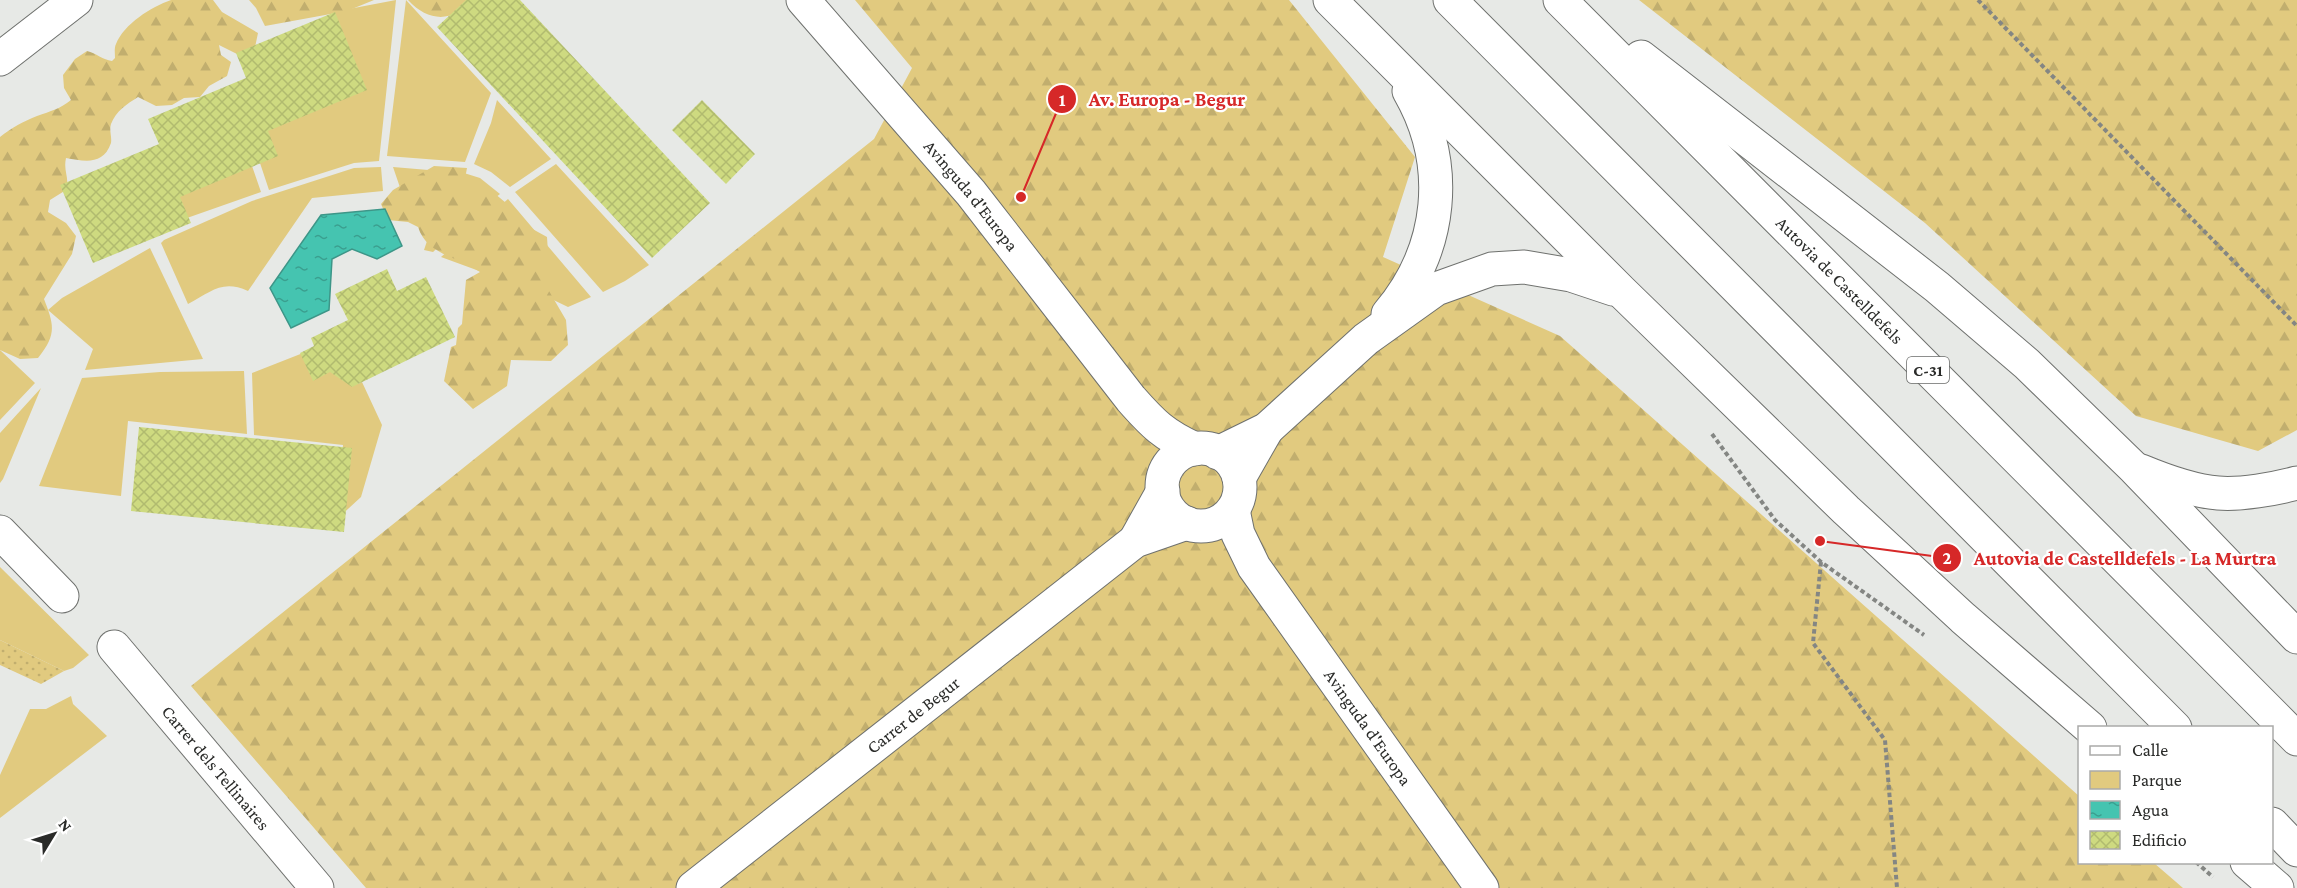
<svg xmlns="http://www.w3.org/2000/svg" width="2297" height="888" viewBox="0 0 2297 888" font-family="'Crimson Pro',serif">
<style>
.green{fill:#e1ca7f}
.forest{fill:url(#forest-firs)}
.garden{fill:url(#garden-dots)}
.water{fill:url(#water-ripples);stroke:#3d9688;stroke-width:1.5}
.building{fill:url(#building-cross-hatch)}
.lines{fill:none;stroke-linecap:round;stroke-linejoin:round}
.minor-casing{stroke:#6f716e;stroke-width:35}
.tertiary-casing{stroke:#6f716e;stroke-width:35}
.trunk-casing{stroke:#6f716e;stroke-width:35}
.path{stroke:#848683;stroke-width:4;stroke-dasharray:4.5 3;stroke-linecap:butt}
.minor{stroke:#fff;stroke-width:33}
.tertiary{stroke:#fff;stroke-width:33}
.trunk{stroke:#fff;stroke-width:33}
.labels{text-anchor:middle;stroke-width:4.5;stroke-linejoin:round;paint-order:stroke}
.shield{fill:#fff;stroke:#6a6b69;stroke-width:1.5}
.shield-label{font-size:16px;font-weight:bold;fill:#2a2b29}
.street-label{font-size:18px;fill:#2a2b29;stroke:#fff}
.leader{fill:none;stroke:#d62828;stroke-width:2}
.callout-dot{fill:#d62828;stroke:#fff;stroke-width:2}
.mark-label{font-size:18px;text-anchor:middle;font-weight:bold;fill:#fff}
.callout-label{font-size:20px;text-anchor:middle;font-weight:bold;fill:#d62828;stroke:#fff;stroke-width:4.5;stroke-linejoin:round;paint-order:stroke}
</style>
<defs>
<pattern id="forest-firs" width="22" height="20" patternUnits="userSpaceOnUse" patternTransform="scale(1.5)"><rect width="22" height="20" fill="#e1ca7f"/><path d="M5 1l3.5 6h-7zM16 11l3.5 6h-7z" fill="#c1ae6e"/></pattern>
<pattern id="garden-dots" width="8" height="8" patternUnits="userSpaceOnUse" patternTransform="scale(1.5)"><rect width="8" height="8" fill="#e1ca7f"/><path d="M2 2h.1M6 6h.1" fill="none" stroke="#c1ae6e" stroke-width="1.8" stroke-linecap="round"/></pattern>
<pattern id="water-ripples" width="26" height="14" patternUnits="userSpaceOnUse" patternTransform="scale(1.5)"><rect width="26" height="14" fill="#45c4b0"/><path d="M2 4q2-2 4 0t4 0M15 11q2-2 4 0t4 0" fill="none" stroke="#3a9f8f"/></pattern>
<pattern id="building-cross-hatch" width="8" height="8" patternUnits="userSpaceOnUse" patternTransform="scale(1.5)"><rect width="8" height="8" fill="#ceda80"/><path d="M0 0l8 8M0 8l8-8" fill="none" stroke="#b1bb6f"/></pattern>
</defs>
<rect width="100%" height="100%" fill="#e7e9e6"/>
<path class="green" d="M396,0L379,161L354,163L269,190L260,163L265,130L333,12Z
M406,0L491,93L465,162L387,156Z
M497,100L551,159L510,187L491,172L474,164L491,123Z
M556,164L649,265L625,281L603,292L515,192Z
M252,166L261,192L187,218L177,195Z
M381,167L383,191L312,198L248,291C222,279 211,292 188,304L161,243L164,240L252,201L354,168Z
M393,167L464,173L480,178L500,194L466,221L433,252L424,250L435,217L406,205Z
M508,199L591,297L568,307L537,292L441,257Z
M150,248L203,359L85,370L93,349L48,310L62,298Z
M0,350L35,383L0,420Z
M303,353L347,363L358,384L362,382L382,425L361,497L336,520L343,445L254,435L252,373Z
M244,371L247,434L128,421L121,496L39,486L82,378L160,372Z
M41,388L3,479L0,483V433Z
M0,567L89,655L73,668L64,671L0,640Z
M71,696L73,704L107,736L0,818V775L30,709H46Z"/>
<path class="forest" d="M171,0H213L222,12L258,33L254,52L241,56L219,45L221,55L231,62L227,76L209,86L200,97L184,98L172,105L156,106L138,97C127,104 116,111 111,124C109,130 112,137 111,143C103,166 84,161 66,158C63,172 70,177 66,190L50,200L48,212L66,223L76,236L72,254L44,299C54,325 57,334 38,358L20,359L0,350V137C11,128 24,121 37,116C51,111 60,109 71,100L64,88L63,75L75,59L87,51C96,53 103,60 112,61L115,58C115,54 114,48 116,44C124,24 151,7 171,0Z
M249,0H374L347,11L265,26L256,8Z
M408,0H474C453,22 429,23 408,0Z
M855,0H1289L1415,157L1383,257L1560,336L2079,796L2080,862L2154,863L2183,888H366L191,686L874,139L912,68Z
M1639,0H2297V430L2258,451L2136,416L1925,223Z
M434,166L467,168L461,200H473L494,193L511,207L518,221L547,237L548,252L542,279L566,320L568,345L551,361L511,360L507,386L473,409L444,381L451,347L456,345L458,328L462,324L466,280L480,272C457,256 427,255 418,227L408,222L388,220L381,204L393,190Z"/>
<path class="garden" d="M0,640L64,671L41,684L0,665Z"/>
<path class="water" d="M385,209L402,246L377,259L352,249L332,259L329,310L291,328L270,288L321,215Z"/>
<path class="building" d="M466,0H520L710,203L652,258L437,27Z
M335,12L367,90L268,131L278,156L180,197L191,223L93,263L60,185L159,144L148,119L246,78L236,53Z
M702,100L755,154L726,184L672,130Z
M387,269L397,291L426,277L455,337L352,387L330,372L313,381L300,353L314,346L311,338L348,320L335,294Z
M139,427L352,448L344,532L131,511Z"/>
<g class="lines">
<g class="minor-casing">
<g id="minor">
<path d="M0,59L76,0"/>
<path d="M0,532L62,596"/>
<path d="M1135,541L1163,491"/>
<path id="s1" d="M114,647L317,888"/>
<path id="s2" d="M693,888L1135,541L1187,523"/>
</g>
</g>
<g class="tertiary-casing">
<g id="tertiary">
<path id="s3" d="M803,0L971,193L1131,399C1153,424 1164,435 1195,449"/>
<circle cx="1201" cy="487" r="39"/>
<path id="s4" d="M1233,510L1238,534L1254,567L1482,888"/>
</g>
</g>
<g class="trunk-casing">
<g id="trunk">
<path d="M1330,0L1621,291L1846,510L1963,618L2090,728"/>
<path d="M1450,0L2175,728"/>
<path id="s5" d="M1560,0L2297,739"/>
<path d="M1641,57L1937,287L2027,364L2135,469L2297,637"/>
<path d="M1388,314C1443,249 1451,164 1409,91"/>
<path d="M1218,453L1267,429L1366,339L1436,289L1492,269L1524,267L1571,275L1613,289"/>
<path d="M2141,471C2165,481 2192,491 2218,493C2240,495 2275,489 2297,483"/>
<path d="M1239,478L1267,429"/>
<path d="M2272,824L2297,850"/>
<path d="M2247,862L2277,888"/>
</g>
</g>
<path class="path" d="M1978,0L2297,326
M1712,434L1775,520L1821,562L1924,635
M1821,562L1813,643L1885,740L1897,888
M2196,862L2213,877"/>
<use href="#minor" class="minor"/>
<use href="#tertiary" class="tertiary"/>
<use href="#trunk" class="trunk"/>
</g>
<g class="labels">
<rect class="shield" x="1907" y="357" width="42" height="26" rx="4.5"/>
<g class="shield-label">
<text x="1928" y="376">C-31</text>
</g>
<g class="street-label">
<text dy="6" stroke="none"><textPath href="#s3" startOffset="258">Avinguda d'Europa</textPath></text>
<text dy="6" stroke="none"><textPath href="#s5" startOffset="396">Autovia de Castelldefels</textPath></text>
<text dy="6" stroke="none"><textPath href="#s2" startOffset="280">Carrer de Begur</textPath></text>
<text dy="6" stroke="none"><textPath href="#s4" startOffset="258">Avinguda d'Europa</textPath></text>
<text dy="6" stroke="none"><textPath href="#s1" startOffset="158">Carrer dels Tellinaires</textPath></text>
</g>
</g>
<path class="leader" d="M1021 197L1062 99M1820 541L1947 558"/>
<g class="callout-dot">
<circle cx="1021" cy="197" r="6"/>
<circle cx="1820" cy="541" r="6"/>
<circle cx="1062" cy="99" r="15"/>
<circle cx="1947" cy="558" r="15"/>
</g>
<g class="mark-label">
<text x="1062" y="106">1</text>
<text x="1947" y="564">2</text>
</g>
<g class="callout-label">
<text x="1167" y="106">Av. Europa - Begur</text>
<text x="2125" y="565">Autovia de Castelldefels - La Murtra</text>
</g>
<rect x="2078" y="726" width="195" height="138" fill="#ffffff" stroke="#aaaaa9" stroke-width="1.5"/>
<rect x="2090" y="746" width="30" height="9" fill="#ffffff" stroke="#aaaaa9" stroke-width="1.5"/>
<text x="2132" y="756" font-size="18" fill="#2a2b29">Calle</text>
<rect x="2090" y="771" width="30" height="18" fill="#e1ca7f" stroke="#aaaaa9" stroke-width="1.5"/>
<text x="2132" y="786" font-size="18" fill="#2a2b29">Parque</text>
<rect x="2090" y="801" width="30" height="18" fill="url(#water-ripples)" stroke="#aaaaa9" stroke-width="1.5"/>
<text x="2132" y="816" font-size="18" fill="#2a2b29">Agua</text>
<rect x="2090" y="831" width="30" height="18" fill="url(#building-cross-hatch)" stroke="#aaaaa9" stroke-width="1.5"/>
<text x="2132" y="846" font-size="18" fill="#2a2b29">Edificio</text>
<g transform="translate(54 834) rotate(52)" stroke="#ffffff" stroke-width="4.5" paint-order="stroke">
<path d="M0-4.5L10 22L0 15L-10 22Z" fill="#2a2b29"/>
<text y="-9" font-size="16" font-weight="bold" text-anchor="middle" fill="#2a2b29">N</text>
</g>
</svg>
